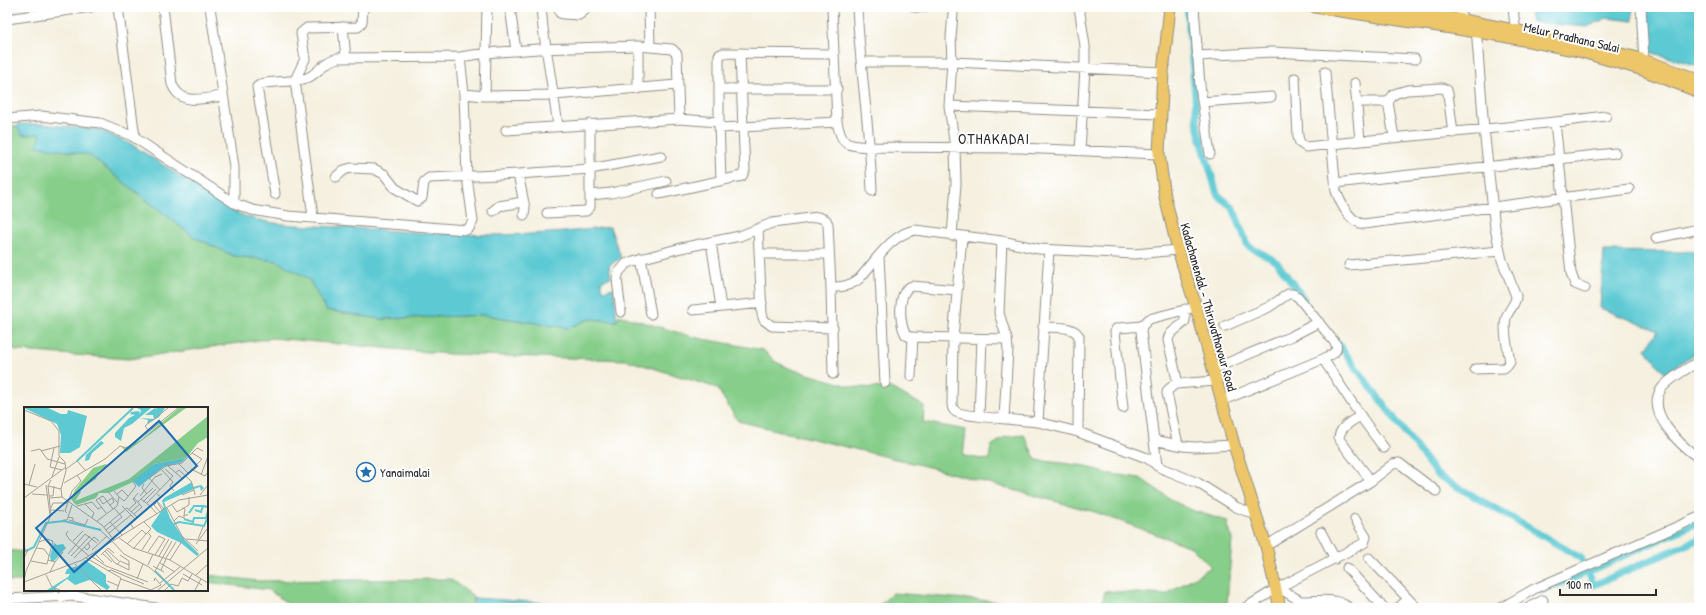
<svg xmlns="http://www.w3.org/2000/svg" width="1706" height="615" viewBox="0 0 1706 615" font-family="'Patrick Hand',sans-serif">
<style>
.green{fill:#86ce8a;stroke:#587c5a}
.water{fill:#5cc9d3;stroke:#447a7f}
.lines{fill:none;stroke-linecap:round;stroke-linejoin:round}
.canal{stroke:#5cc9d3;stroke-width:7}
.minor-casing{stroke:#908e85;stroke-width:11}
.major-casing{stroke:#908e85;stroke-width:13}
.minor{stroke:#fff;stroke-width:9}
.major{stroke:#ecc669;stroke-width:11}
.labels{text-anchor:middle;stroke-width:4;stroke-linejoin:round;paint-order:stroke}
.street-label{font-size:13px;fill:#2b2b2b;stroke:#fff}
.poi-label{font-size:13px;fill:#2b2b2b;stroke:#fff;text-anchor:start}
.quarter-label{font-size:15px;letter-spacing:1px;fill:#2b2b2b;stroke:#fff}
.inset-river{fill:none;stroke:#5cc9d3;stroke-width:2}
.inset-road{fill:none;stroke:#a4a197;stroke-width:1}
.view{fill:#1f6fb2;fill-opacity:0.15;stroke:#1f6fb2;stroke-width:2}
.inset-edge{fill:none;stroke:#2b2b2b;stroke-width:2}
</style>
<rect width="100%" height="100%" fill="#fff"/>
<filter id="ink" filterUnits="userSpaceOnUse"><feTurbulence type="fractalNoise" baseFrequency=".025" numOctaves="2"/><feDisplacementMap in="SourceGraphic" scale="8" xChannelSelector="R" yChannelSelector="G"/><feConvolveMatrix kernelMatrix="1 2 1 2 8 2 1 2 1" color-interpolation-filters="sRGB"/></filter>
<filter id="wash" filterUnits="userSpaceOnUse"><feTurbulence type="fractalNoise" baseFrequency=".012" numOctaves="4" result="noise"/><feDisplacementMap in="SourceGraphic" scale="16" xChannelSelector="R" yChannelSelector="G"/><feGaussianBlur stdDeviation="0.9" result="paint"/><feColorMatrix in="noise" values="0 0 0 0 0 0 0 0 0 0 0 0 0 0 0 0 0 1.4 0 .05"/><feComposite in="paint" operator="in"/></filter>
<g filter="url(#wash)">
<rect width="100%" height="100%" fill="#f5f0df"/>
<path class="green" d="M7,123L17,127L22,135L41,134L38,146L89,155L194,237L234,256L277,261L309,279L326,310L380,319L485,315L568,328L589,319L617,321L619,315L693,337L763,350L776,362L791,369L853,387L891,388L924,406L923,422L966,430L963,456L989,460L991,446L1005,437L1024,435L1036,460L1086,466L1104,473L1140,478L1175,502L1194,511L1227,521L1232,540L1227,603L1220,608H1101L1105,591L1165,595L1211,567L1191,547L1095,512L925,466L738,421L717,388L627,360L449,354L273,338L128,359L7,350V145L11,142Z
M7,550L25,552V581H7Z
M207,575L258,581L450,579L473,596L472,608L292,607L269,590L207,582Z
M893,593L1003,602L1035,608H876Z"/>
<path class="water" d="M1528,7H1632L1633,21L1607,18L1587,27L1532,22Z
M1644,7H1699V66L1646,51Z
M19,124H43L100,130L131,144L235,212C267,227 306,225 340,227C409,232 480,238 549,233C569,232 590,229 610,227L621,258L609,265L611,277L601,281L603,290L614,288L617,321L589,319L568,328L485,315L380,319L326,310L309,279L277,261L234,256L194,237L89,155L37,146L41,134L22,135L17,127Z
M1699,250V350L1665,374L1646,349L1658,331L1600,308L1604,251L1683,252Z
M474,598L549,603L548,608H474Z"/>
<g class="lines">
<path class="canal" d="M1187,7L1198,129L1217,194L1233,208L1248,246L1276,261L1304,299
M1336,341L1437,475L1581,558L1594,585L1699,539
M1541,591L1576,577L1699,522"/>
</g>
</g>
<g filter="url(#ink)">
<g class="lines">
<g class="minor-casing">
<path id="minor" d="M118,7L135,138
M163,7L172,84C181,107 203,98 223,96
M210,7L234,167V203
M510,7L516,51
M541,7L543,28L558,125
M559,7L560,13L563,14L579,15L585,10V7
M649,7L650,47L672,49L677,54L679,119L719,122
M832,7L837,122C842,147 847,145 870,147L1019,148L1159,154
M857,7C860,69 870,130 872,191
M915,7H924
M1079,7L1085,46V68L1080,151
M1194,7L1200,86L1210,154
M1513,7L1516,35
M1641,7L1644,60
M7,19L91,7
M1461,20V7
M343,27L346,58
M1197,56L1272,52L1415,59
M862,62H952L1163,72
M1325,72L1336,191C1341,204 1349,222 1364,224L1629,189
M1295,78L1298,137L1300,143L1306,147C1406,135 1506,129 1606,116
M1355,83L1360,141
M638,89V46
M720,89H837
M464,94L485,96L487,7
M485,96L554,95L677,85
M1202,102L1271,97
M1357,102H1388
M949,106L952,62L951,38L953,13
M7,119L41,116L100,123L132,136L234,203L252,210L288,216L466,230L469,228L473,221L467,177L464,94L460,57
M1555,122L1571,273L1575,284L1585,288
M719,128L743,127L740,53
M506,130L679,119
M1394,137L1388,102L1394,94L1407,90L1442,88L1447,90L1448,94L1453,133
M518,174L525,208L524,215
M336,177L344,170L351,168L374,169L384,174L395,188L417,201L422,198L424,182L429,178L518,174L590,169L661,156
M721,180L719,122V55L723,53L834,54
M1335,183L1615,153
M275,194L257,87L261,84C276,80 292,83 307,78C320,73 321,62 338,58L460,57L486,53L538,49L638,46L650,47
M659,194L742,176L745,170L743,127L837,122
M590,195L611,193L666,181
M493,211L499,206L523,202
M547,213L586,211L590,207V124
M313,217L295,80L305,59L301,33L307,28L358,27L362,22L363,7
M758,229L762,314L764,320L772,326L833,328
M952,236L956,184L955,147L949,106L1160,114
M962,237L953,338L952,404C952,407 953,410 956,412C965,417 1023,420 1038,422L1049,250
M1656,238L1699,229
M1002,241L999,313L1007,339
M711,242L721,307
M760,254H828
M879,256L885,383
M641,258L651,314
M1349,265L1500,251
M957,290L912,286C897,290 899,325 906,335L910,337L1007,339L1008,350L1004,418
M693,310L762,303
M621,312L617,279L619,272L626,264L633,261L681,248L740,236L772,223L818,217L826,220L828,224L831,287
M1225,326L1269,307L1288,294H1293L1298,297L1336,344C1339,353 1330,355 1323,359L1364,421L1384,448
M1043,327C1055,328 1072,325 1079,336L1078,432L1147,458L1161,468L1198,483L1236,507L1256,515
M1699,361C1687,369 1671,377 1662,388C1644,412 1681,446 1699,458
M1213,369L1292,336L1319,322
M1475,369L1504,368L1508,365L1510,362C1508,349 1503,331 1506,318C1508,310 1516,305 1516,296L1502,260L1495,228L1484,129L1476,27
M833,374L831,287C842,287 850,286 859,279C875,262 891,234 915,230L1002,241L1039,249L1135,254L1178,250
M911,376L913,337
M1178,384L1168,340C1169,331 1180,328 1185,321V309
M1221,401L1323,359
M1123,408L1115,332L1116,329L1119,328L1142,326
M979,416L982,339
M1360,416C1351,422 1339,427 1339,439L1371,481L1393,464L1399,463L1436,491
M1038,422L1078,432
M1154,440L1183,446L1195,447L1234,445
M1178,445L1167,393L1168,390L1175,384L1216,381
M1157,466L1141,331L1142,326L1149,319L1196,307
M1321,532L1335,559
M1266,546L1371,481
M1369,558L1417,608
M1347,568L1384,608
M1279,588L1312,608
M7,599L71,596L89,598L156,608
M1302,601C1318,601 1336,597 1349,608
M1245,608L1276,589L1364,543L1366,537L1355,519
M1398,608L1408,599
M1501,608L1534,589L1699,517
M1528,608L1543,600"/>
</g>
<g class="major-casing">
<path id="major" d="M1170,7L1163,72L1159,154L1165,197L1178,250L1196,307L1234,445L1266,546L1280,608
M1315,7L1503,36L1579,51L1640,69L1699,92
M1372,8L1458,19L1559,39L1638,58L1699,80"/>
</g>
<use href="#minor" class="minor"/>
<use href="#major" class="major"/>
</g>
</g>
<defs>
<g id="sight-ring" transform="scale(1)"><circle r="9.5" fill="#fff" stroke="#1f6fb2" stroke-width="1.5"/><path d="M0-6L1.8-2.2L6-1.7L2.9 1.2L3.7 5.4L0 3.3L-3.7 5.4L-2.9 1.2L-6-1.7L-1.8-2.2Z" fill="#1f6fb2"/></g>
</defs>
<g fill-rule="evenodd">
<use href="#sight-ring" x="366" y="472"/>
</g>
<g class="labels">
<g class="street-label">
<text transform="translate(1572 37) rotate(13)" y="5">Melur Pradhana Salai</text>
<text transform="translate(1209 307) rotate(74)" y="5">Kadachanendal - Thiruvathavour Road</text>
</g>
<g class="poi-label">
<text x="380" y="477">Yanaimalai</text>
</g>
<g class="quarter-label">
<text x="994" y="144">OTHAKADAI</text>
</g>
</g>
<g transform="translate(24 407)">
<rect width="184" height="184" fill="#f5f0df"/>
<path d="M155,1H162L102,45L97,39L100,41L117,33ZM184,9V30L174,36L162,51L130,57L109,75L85,86H75L72,91L61,95L52,98L47,92L51,83L69,61L82,57L83,59L75,64L72,72L55,83L57,85L51,94L105,72Z" fill="#86ce8a"/>
<path d="M0,1H24L37,7H43L44,3L63,9L56,40L46,46H36L37,28L33,17ZM113,1H127L108,17L100,21L97,34L91,30V26L105,11L111,8L106,7L107,5L115,4L116,7L117,3ZM131,1L133,3L132,1H141L135,10L123,17L124,13L116,11L130,12L129,8H121ZM77,34L80,36L68,46L65,53L61,54L62,48ZM162,51L158,55L139,60L115,80L109,74L130,57ZM168,75L169,80L177,78L180,81L177,84L176,80L170,82L140,95L146,111L160,132L175,147L173,149L157,136L133,125L127,119L140,100L138,94L140,91ZM30,136L33,138L39,137L42,141L30,154H27L26,149ZM61,153L82,168V176L86,180L83,183L69,174L65,173L51,178L43,172L31,181L33,183H23L44,170L46,167H41L43,162L54,159Z" fill="#5cc9d3"/>
<path class="inset-river" d="M53,54L109,1M171,103L177,105L179,99L184,100M165,106L170,99H179M160,112L169,115L170,111H182L184,104M150,117L155,115L180,119L184,110M0,145L10,140L22,116L40,114L77,123M131,164L150,183"/>
<path class="inset-road" d="M0,3L27,14L35,24V49L41,55L42,64L37,82L38,90L78,118L90,133M125,24L121,19L144,1M30,41L26,60L38,63M7,44L16,42L23,52L41,57M17,44L36,39M155,57L164,66M144,59L159,72L178,52L168,46M42,62L53,54L61,63M137,62L149,75L146,79L150,84M167,62L181,69L184,65M151,66L155,63L167,74L170,83M177,68L184,49M28,70L35,50M40,76L81,52L96,39L102,41L108,38L154,1M0,77L13,80M120,77L118,81L123,87M5,78L11,57M22,78L26,108M24,79L37,82M136,83L125,71L142,59L158,56L173,41L179,44M85,86L93,95M8,87L23,88M93,87L98,83L104,89M133,87L137,90L147,81M158,88L170,83L171,88M176,88L184,78M25,89H29L30,79M116,89L131,70L138,67M95,90L100,94L103,91L112,79L109,75M0,91L42,60M26,91L38,90M75,91L79,97L88,91L90,95L86,98M117,92L129,81M114,95L117,92L126,99M119,95L132,82M123,96L149,69L141,62M132,96L130,98L136,105M61,97L70,106L68,111M148,98L153,105L165,98V90M53,99L68,95L74,102L78,100M98,99L111,112M27,101L29,96H44M143,101L158,129L174,144M158,101L161,102L160,108H164M105,102L112,96L109,92L114,86M27,103L40,104M138,103L132,93L140,102M107,105L116,97M43,106L41,104L48,84L57,74L53,68M82,106L72,93L77,90L79,89L89,102M110,107L118,100L110,91M44,110L48,98M113,110L126,99L133,107M39,113H43L44,110L49,111V114M45,113L61,118L64,112M73,114L93,99L95,90L90,84M150,114L155,109L160,111V108M86,115L98,128M80,120L103,101L113,110L106,116L110,122M76,123L88,134M82,123L98,110L90,101M44,124L42,127L45,132L65,149M85,126L107,108M94,130L109,141L146,153L184,176M162,132L184,134M174,132L179,120M49,134L59,124M88,134L100,147L125,160L140,173M0,135L1,143H4L0,151M103,137L118,123L122,127L127,122L120,115M172,137L183,122M60,140L63,143L66,140L64,136M12,141L20,142L25,149M110,141L122,127M82,142L95,154M68,143L83,129M118,143L127,129L123,125M81,144L91,156L105,163M124,145L135,129L141,132L131,148M70,146L80,156M78,146L88,155M44,147L61,127L73,136M77,148L84,141L90,146M96,148L105,154V163M47,149L66,129M67,149L82,159L124,175M135,149L145,132M50,151L70,130L75,134M62,151L97,171L93,183M142,151L152,135M24,153L31,155L26,165M146,153L160,131M7,154L23,157L29,134L23,132L15,135M31,155L39,145M136,156L151,165M51,157L77,183M93,158L96,154L105,158M124,158L129,147M129,159L140,165M137,163L142,152M84,164L87,163L120,177M131,164L148,134M159,167L178,178M22,168L28,180L36,183M172,168L184,157M97,172L127,183M113,172L119,157M0,174L2,164L27,108L24,79L27,73M83,174L95,179M0,175L58,153L155,93L184,88M136,176L156,160M127,183L137,178L131,171L130,174M134,183L184,141M141,183L147,177L154,179L158,171L164,174L168,167M171,183L177,172"/>
<path class="view" d="M135,14L173,59L50,165L12,121Z"/>
<rect width="184" height="184" class="inset-edge"/>
</g>
<rect width="1706" height="615" fill="none" stroke="#fff" stroke-width="24"/>
<path d="M1560 589v6h96v-6" fill="none" stroke="#2b2b2b" stroke-width="2"/>
<text x="1566" y="589" font-size="12" fill="#2b2b2b" stroke="#ffffff" stroke-width="3" paint-order="stroke">100 m</text>
</svg>
